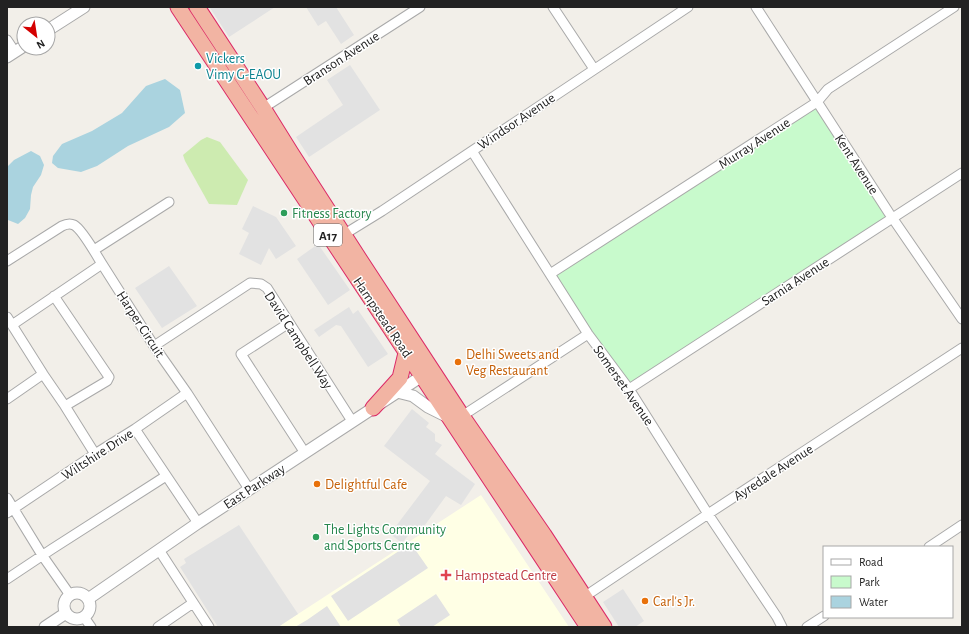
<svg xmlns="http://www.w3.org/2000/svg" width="969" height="634" viewBox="0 0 969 634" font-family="'Alegreya Sans',sans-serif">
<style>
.education{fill:#ffffe5}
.grass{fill:#cdebb0}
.park{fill:#c8facc}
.parking{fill:#e2e2e2}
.water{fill:#aad3df}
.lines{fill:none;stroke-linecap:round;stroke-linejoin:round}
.minor-casing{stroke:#a9a9a9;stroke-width:11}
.tertiary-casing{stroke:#a9a9a9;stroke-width:13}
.trunk-casing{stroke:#dc2a67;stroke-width:17}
.minor{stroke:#fff;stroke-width:9}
.tertiary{stroke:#fff;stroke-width:11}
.trunk{stroke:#f2b4a3;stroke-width:15}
.culture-dot{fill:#0f9aa8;stroke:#fff;stroke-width:1.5}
.leisure-dot{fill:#2e9e5b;stroke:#fff;stroke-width:1.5}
.food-dot{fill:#e8710a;stroke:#fff;stroke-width:1.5}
.health-dot{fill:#e0444e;stroke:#fff;stroke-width:1.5}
.labels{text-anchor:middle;stroke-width:3;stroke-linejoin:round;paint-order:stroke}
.shield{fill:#fff;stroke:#646464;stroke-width:1}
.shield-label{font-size:13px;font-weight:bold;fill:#222}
.culture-label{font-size:14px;fill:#0d838f;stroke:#fff;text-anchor:start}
.street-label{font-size:14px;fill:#222;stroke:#fff}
.leisure-label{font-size:14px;fill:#27864d;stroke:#fff;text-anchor:start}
.food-label{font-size:14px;fill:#c56008;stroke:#fff;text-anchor:start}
.health-label{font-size:14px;fill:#be3a42;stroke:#fff;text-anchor:start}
</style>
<rect width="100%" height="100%" fill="#f2efe9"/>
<path class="education" d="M481,495L569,627H278Z"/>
<path class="grass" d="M207,137L220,142L248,180L237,205L209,204L185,161L183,155L201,140Z"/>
<path class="park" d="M817,102L892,218L629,389L550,274Z"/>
<path class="parking" d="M211,7H275L229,37L210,8Z
M306,7H336L354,35L341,44L326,21L318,26Z
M350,65L380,110L309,157L296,137L343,105L327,80Z
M253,206L276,217L296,246L276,259L269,248L261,265L239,254L249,233L242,229Z
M318,244L350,290L328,305L297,259Z
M169,266L197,306L162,328L135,288Z
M349,307L353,314L358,310L388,354L368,367L341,326L336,325L319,337L314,330Z
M412,409L429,423L426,427L435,434V441L442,445L435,454L475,484L461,505L446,496L417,536L412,531L402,543L390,534L430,481L384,446Z
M239,525L298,614L278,627H218L180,567L186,563L184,559Z
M408,545H412L428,568L348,621L331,596Z
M623,589L644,621L635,627H619L603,602Z
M436,594L450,615L432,627H401L397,620Z
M327,606L341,627H295L307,620Z"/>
<path class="water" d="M165,79L180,90L185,113L169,127L128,146L97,166L81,172L58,168L52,163L53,156L62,144L92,131L122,113L146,86Z
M31,151L40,156L44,165L41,175L33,187L31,195L30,209L25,218L18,224L8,220L7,217V167L14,160Z"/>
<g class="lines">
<g class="minor-casing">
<path id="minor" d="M553,7L594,69
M756,7L889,213L962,319
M7,40L15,52
M263,108L420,7
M472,151L588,334L629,389L708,514L777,617L782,627
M343,235L382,211L688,7
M94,250L169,202
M7,261L62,226C66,224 70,223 74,225C82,229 97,256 102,264L154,346L187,393L249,489
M550,274L817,102L828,89L954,7
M54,296L109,377L107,381L65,406
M7,317L43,374L65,406L95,454
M289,323L241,354L305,453
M12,325L102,264
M154,346L250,283L261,284L267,288L352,421
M629,389L962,173
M7,399L43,374
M462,416L588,334
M135,429L198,523
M7,498L42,555L70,595
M7,513L95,454L135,429L187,393
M929,547L962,525
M159,550L209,627
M7,579L52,549L166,476
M584,597L708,514L962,348
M84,617L91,627
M158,627L193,603
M807,627L824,616"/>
</g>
<g class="tertiary-casing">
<path id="tertiary" d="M48,30L84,7
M7,57L24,46
M397,392L413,396L428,407L448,417
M64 606a13 13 0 1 1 26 0a13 13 0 1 1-26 0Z
M88,599L198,523L422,376L424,370L423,369
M45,627L66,613"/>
</g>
<g class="trunk-casing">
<path id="trunk" d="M178,7L588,627
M197,7L263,108L291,153L360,260L462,416L544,535L604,627
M373,408L400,378L406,353"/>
</g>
<use href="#minor" class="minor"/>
<use href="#tertiary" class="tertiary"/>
<use href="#trunk" class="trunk"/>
</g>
<circle class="culture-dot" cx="198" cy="66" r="4"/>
<g class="leisure-dot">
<circle cx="284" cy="213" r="4"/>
<circle cx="316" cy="537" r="4"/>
</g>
<g class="food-dot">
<circle cx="458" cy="362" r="4"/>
<circle cx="317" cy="484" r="4"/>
<circle cx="645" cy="601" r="4"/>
</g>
<path class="health-dot" d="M444 569h4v4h4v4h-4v4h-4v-4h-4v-4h4z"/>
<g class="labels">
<rect class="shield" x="314" y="224" width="28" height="22" rx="3"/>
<g class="shield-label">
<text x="328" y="240">A17</text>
</g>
<g class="culture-label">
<text x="206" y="63">Vickers<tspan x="206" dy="16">Vimy G-EAOU</tspan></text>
</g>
<g class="street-label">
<text transform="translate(341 58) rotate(-33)" y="5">Branson Avenue</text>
<text transform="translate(516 121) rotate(-34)" y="5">Windsor Avenue</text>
<text transform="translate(754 143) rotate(-33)" y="5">Murray Avenue</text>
<text transform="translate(857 164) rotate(57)" y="5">Kent Avenue</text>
<text transform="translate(795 281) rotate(-33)" y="5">Sarnia Avenue</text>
<text transform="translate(383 317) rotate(56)" y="5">Hampstead Road</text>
<text transform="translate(141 324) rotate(57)" y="5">Harper Circuit</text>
<text transform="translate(299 340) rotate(57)" y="5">David Campbell Way</text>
<text transform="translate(624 385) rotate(55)" y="5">Somerset Avenue</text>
<text transform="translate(97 454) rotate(-33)" y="5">Wiltshire Drive</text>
<text transform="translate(773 472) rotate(-33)" y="5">Ayredale Avenue</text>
<text transform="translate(254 486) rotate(-33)" y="5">East Parkway</text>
</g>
<g class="leisure-label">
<text x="292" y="218">Fitness Factory</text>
<text x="324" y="534">The Lights Community<tspan x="324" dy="16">and Sports Centre</tspan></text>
</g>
<g class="food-label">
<text x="466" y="359">Delhi Sweets and<tspan x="466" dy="16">Veg Restaurant</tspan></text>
<text x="325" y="489">Delightful Cafe</text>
<text x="653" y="606">Carl's Jr.</text>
</g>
<g class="health-label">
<text x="455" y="580">Hampstead Centre</text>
</g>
</g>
<rect width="969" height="634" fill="none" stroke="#222222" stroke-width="16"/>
<rect x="823" y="546" width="130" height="72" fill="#ffffff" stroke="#a7a7a7"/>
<rect x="831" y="559" width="20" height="6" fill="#ffffff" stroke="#a7a7a7"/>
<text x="859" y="566" font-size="12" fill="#222222">Road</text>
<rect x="831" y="576" width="20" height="12" fill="#c8facc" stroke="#a7a7a7"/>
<text x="859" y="586" font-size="12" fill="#222222">Park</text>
<rect x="831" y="596" width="20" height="12" fill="#aad3df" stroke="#a7a7a7"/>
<text x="859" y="606" font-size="12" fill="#222222">Water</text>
<g transform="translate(36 36) rotate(150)"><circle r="19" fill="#ffffff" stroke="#a7a7a7"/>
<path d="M0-3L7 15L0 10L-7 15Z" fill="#d40000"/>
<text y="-6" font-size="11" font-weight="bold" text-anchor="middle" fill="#222222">N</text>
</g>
</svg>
